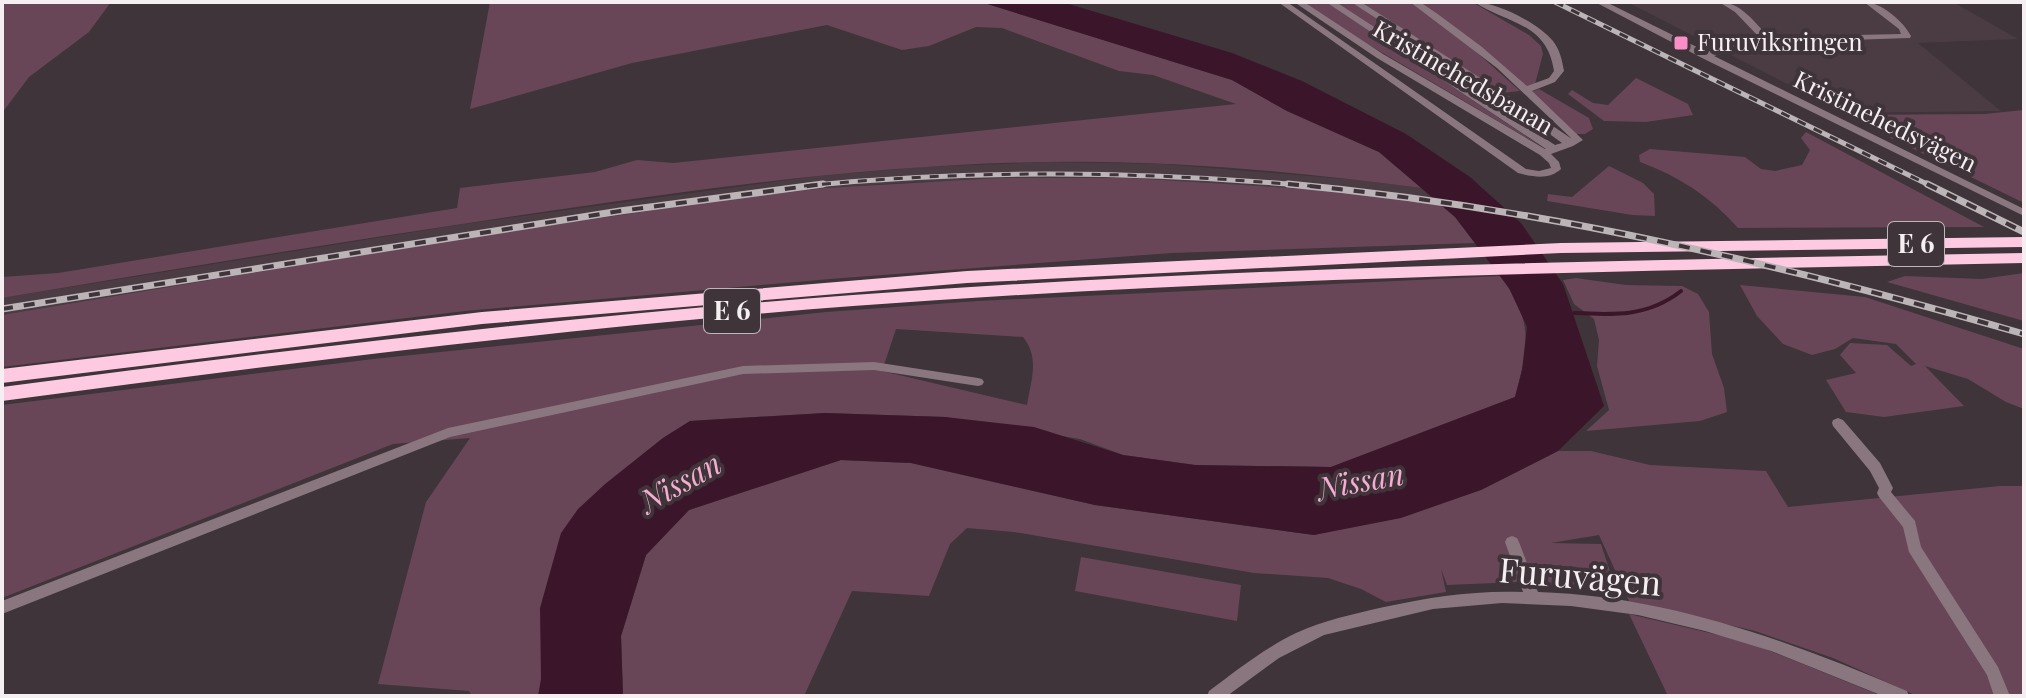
<svg xmlns="http://www.w3.org/2000/svg" width="2026" height="698" viewBox="0 0 2026 698" font-family="'Playfair Display',serif">
<style>
.built{fill:#4b3c44}
.green{fill:#684657;fill-rule:evenodd}
.water{fill:#3b162a}
.lines{fill:none;stroke-linecap:round;stroke-linejoin:round}
.stream{stroke:#3b162a;stroke-width:4}
.minor{fill:#8a767f;fill-rule:evenodd}
.highway{fill:#fdcae2;fill-rule:evenodd}
.rail-far1-casing{stroke:#bcb5b8;stroke-width:5}
.rail-casing{stroke:#bcb5b8;stroke-width:7}
.rail-far1{stroke:#3e3439;stroke-width:3;stroke-dasharray:9;stroke-linecap:butt}
.rail{stroke:#3e3439;stroke-width:4;stroke-dasharray:11;stroke-linecap:butt}
.poi-dot{fill:#fa8fc7;stroke:#3e3439;stroke-width:3}
.labels{text-anchor:middle;stroke-width:8;stroke-linejoin:round;paint-order:stroke}
.far-poi-label{font-size:24px;fill:#f5eff2;stroke:#3e3439;text-anchor:start}
.far-street-label{font-size:24px;fill:#f5eff2;stroke:#3e3439}
.shield{fill:#3e3439;stroke:#beb7ba;stroke-width:2}
.shield-label{font-size:26px;font-weight:bold;fill:#f5eff2}
.water-label{font-size:30px;font-style:italic;fill:#f4acd0;stroke:#3e3439}
.near-street-label{font-size:34px;fill:#f5eff2;stroke:#3e3439}
</style>
<rect width="100%" height="100%" fill="#3e3439"/>
<path class="built" d="M1627,2H1953L2018,39L1918,43L2001,111L1844,113Z
M1050,162L1162,164L1358,180L1422,188L1438,202L1323,190L1130,178L916,182L825,188L737,198L437,242L2,315V298L464,224L818,176L922,167Z"/>
<path class="green" d="M2,2H111L89,32L29,77L2,113Z
M490,2H981L1232,80L1287,111L1379,152L1422,188C1299,172 1173,160 1049,162C881,164 715,187 549,211C366,238 184,267 2,298V277L58,273L457,208L460,188L595,172L637,160L673,163L1236,104L1153,75L1119,71L1002,28L976,27L929,46L902,50L827,25L632,63L470,109Z
M1302,2H1327L1542,147L1354,36Z
M1334,2H1350L1360,7L1527,117L1516,120Z
M1361,2H1411L1455,33L1520,91L1502,93Z
M1418,2H1472L1529,35L1541,46L1543,54L1535,84L1526,87Z
M1636,78L1688,104L1693,115L1646,122L1604,121L1568,94L1572,90L1593,103L1608,105Z
M1539,89L1589,118L1593,129L1585,134H1576L1531,92Z
M2024,110V203L1844,115L1984,114Z
M1806,132L1984,227L1738,228C1712,198 1679,176 1640,162L1639,155L1650,149L1745,157L1761,169L1775,171L1802,165L1810,150L1801,138Z
M1609,166L1643,183L1654,194L1655,216L1632,215L1547,201L1548,194L1572,197Z
M1001,178H1130L1323,190L1438,202L1455,217L1475,243L1171,253L830,279L465,311L2,367V315L437,242L737,198L825,188Z
M2024,273V321L1887,282L1905,276L1982,279Z
M1500,276C1534,320 1529,346 1515,397L1331,467L1195,465L1123,455L1080,439L945,417L825,413L690,421L663,438L604,485L538,696H472L469,691L378,684L426,502L470,438L393,444L2,598V405L373,359L826,312L978,301ZM896,329L1023,337C1040,358 1031,380 1027,405L882,371Z
M1576,278L1626,285L1682,286L1698,294L1709,312L1712,354L1724,388L1727,412L1700,421L1586,431L1609,410L1597,366L1599,340L1594,319L1574,304L1563,280Z
M1740,285L1865,297L2024,349V409L2006,402L1968,379L1925,366L1964,406L1884,417L1846,412L1826,380L1856,373L1840,355L1850,343L1887,345L1911,366L1916,364L1896,344L1853,338L1835,349L1812,355L1783,344L1757,316Z
M1558,451H1591L1650,465L1766,471L1788,507L2000,486H2024V696H1917L1833,658L1755,631L1629,601L1599,535L1551,543L1601,544L1616,590L1519,582L1447,585L1441,569L1446,592L1386,602L1361,589L1328,578L1254,573L1014,532L967,528L950,544L929,596L852,591L804,696H623L621,636L646,555L689,510L841,460L911,463L1095,505L1314,535L1481,490Z
M1081,557L1241,585L1237,621L1075,591Z
M1629,614L1748,642L1882,696H1668Z"/>
<path class="water" d="M981,2H1062L1232,53L1302,81L1406,134L1470,177L1521,223L1563,284L1604,406L1558,451L1481,490L1401,518L1314,535L1095,505L911,463L841,460L689,510L646,555L621,636L623,696H538L541,679L540,608L561,533L578,509L604,485L663,438L690,421L825,413L945,417L1034,427L1123,455L1195,465L1331,467L1515,397L1522,370L1527,327L1509,288L1455,217L1379,152L1287,111L1232,80Z"/>
<g class="lines">
<path class="stream" d="M1574,313C1614,315 1648,317 1681,291"/>
<path class="minor" d="M1278,2H1287L1526,169L1539,171L1551,168L1549,163L1540,155L1377,58L1294,2H1304L1383,54L1545,149H1546L1326,2H1336L1555,145L1562,143L1501,99L1351,2H1361L1507,95L1572,139L1497,68L1410,2H1420L1439,15L1482,47L1527,86L1549,78L1554,71C1547,22 1507,24 1474,2C1497,2 1538,23 1553,41C1560,50 1562,60 1564,71L1555,82L1532,91L1583,140L1573,146L1551,154L1559,162L1561,169C1549,180 1534,177 1518,173Z
M1595,2H1606L1707,52L1747,38L1759,37L1735,12L1719,2C1741,2 1754,22 1769,37L1901,34L1899,29L1864,2C1881,2 1903,21 1911,36L1910,38L1751,43L1714,56L2024,209V216L1702,58Z
M874,362L978,378L982,379L984,382L982,385L978,386L874,370L743,374L450,437L2,614V601L448,428L743,366Z
M1838,418L1843,420L1880,463L1893,488L1891,492L1915,521L1921,547L1998,667L2010,696H1994L1987,675L1909,552L1903,527L1879,497L1877,493L1879,488L1870,471L1833,426L1832,423L1833,420Z
M1512,536L1517,538L1519,542L1538,592C1668,596 1789,641 1907,691L1909,696H1883L1771,651L1705,631L1638,615L1571,606L1502,603L1433,609L1324,635L1279,658L1227,696H1207L1209,691C1237,670 1265,648 1296,633C1324,620 1354,614 1384,607C1430,597 1476,590 1523,592L1505,542L1507,538Z"/>
<path class="highway" d="M2024,237V247L1561,253L967,283L482,324L2,383V369L482,312L967,271L1561,243Z
M2024,253V263C1633,271 1242,277 853,306C568,328 285,363 2,401V387C285,350 568,316 853,295C1243,266 1634,260 2024,253Z"/>
<g class="rail-far1-casing">
<path id="rail-far1" d="M1555,2L1931,186
M804,186C973,169 1142,171 1311,186"/>
</g>
<g class="rail-casing">
<path id="rail" d="M1288,184C1539,207 1782,264 2024,334
M1927,184L2024,232
M2,309L620,211L823,184"/>
</g>
<use href="#rail-far1" class="rail-far1"/>
<use href="#rail" class="rail"/>
</g>
<rect class="poi-dot" x="1673" y="35" width="16" height="16" rx="4"/>
<g class="labels">
<g class="far-poi-label">
<text x="1697" y="51">Furuviksringen</text>
</g>
<g class="far-street-label">
<text transform="translate(1463 78) rotate(30)" y="8">Kristinehedsbanan</text>
<text transform="translate(1885 122) rotate(26)" y="8">Kristinehedsvägen</text>
</g>
<g class="shield">
<rect x="1888" y="222" width="56" height="44" rx="6"/>
<rect x="704" y="289" width="56" height="44" rx="6"/>
</g>
<g class="shield-label">
<text x="1916" y="253">E 6</text>
<text x="732" y="320">E 6</text>
</g>
<g class="water-label">
<text transform="translate(1361 482) rotate(-10)" y="10">Nissan</text>
<text transform="translate(681 483) rotate(-29)" y="10">Nissan</text>
</g>
<g class="near-street-label">
<text transform="translate(1580 577) rotate(5)" y="12">Furuvägen</text>
</g>
</g>
<rect width="2026" height="698" fill="none" stroke="#f5eff2" stroke-width="8"/>
</svg>
